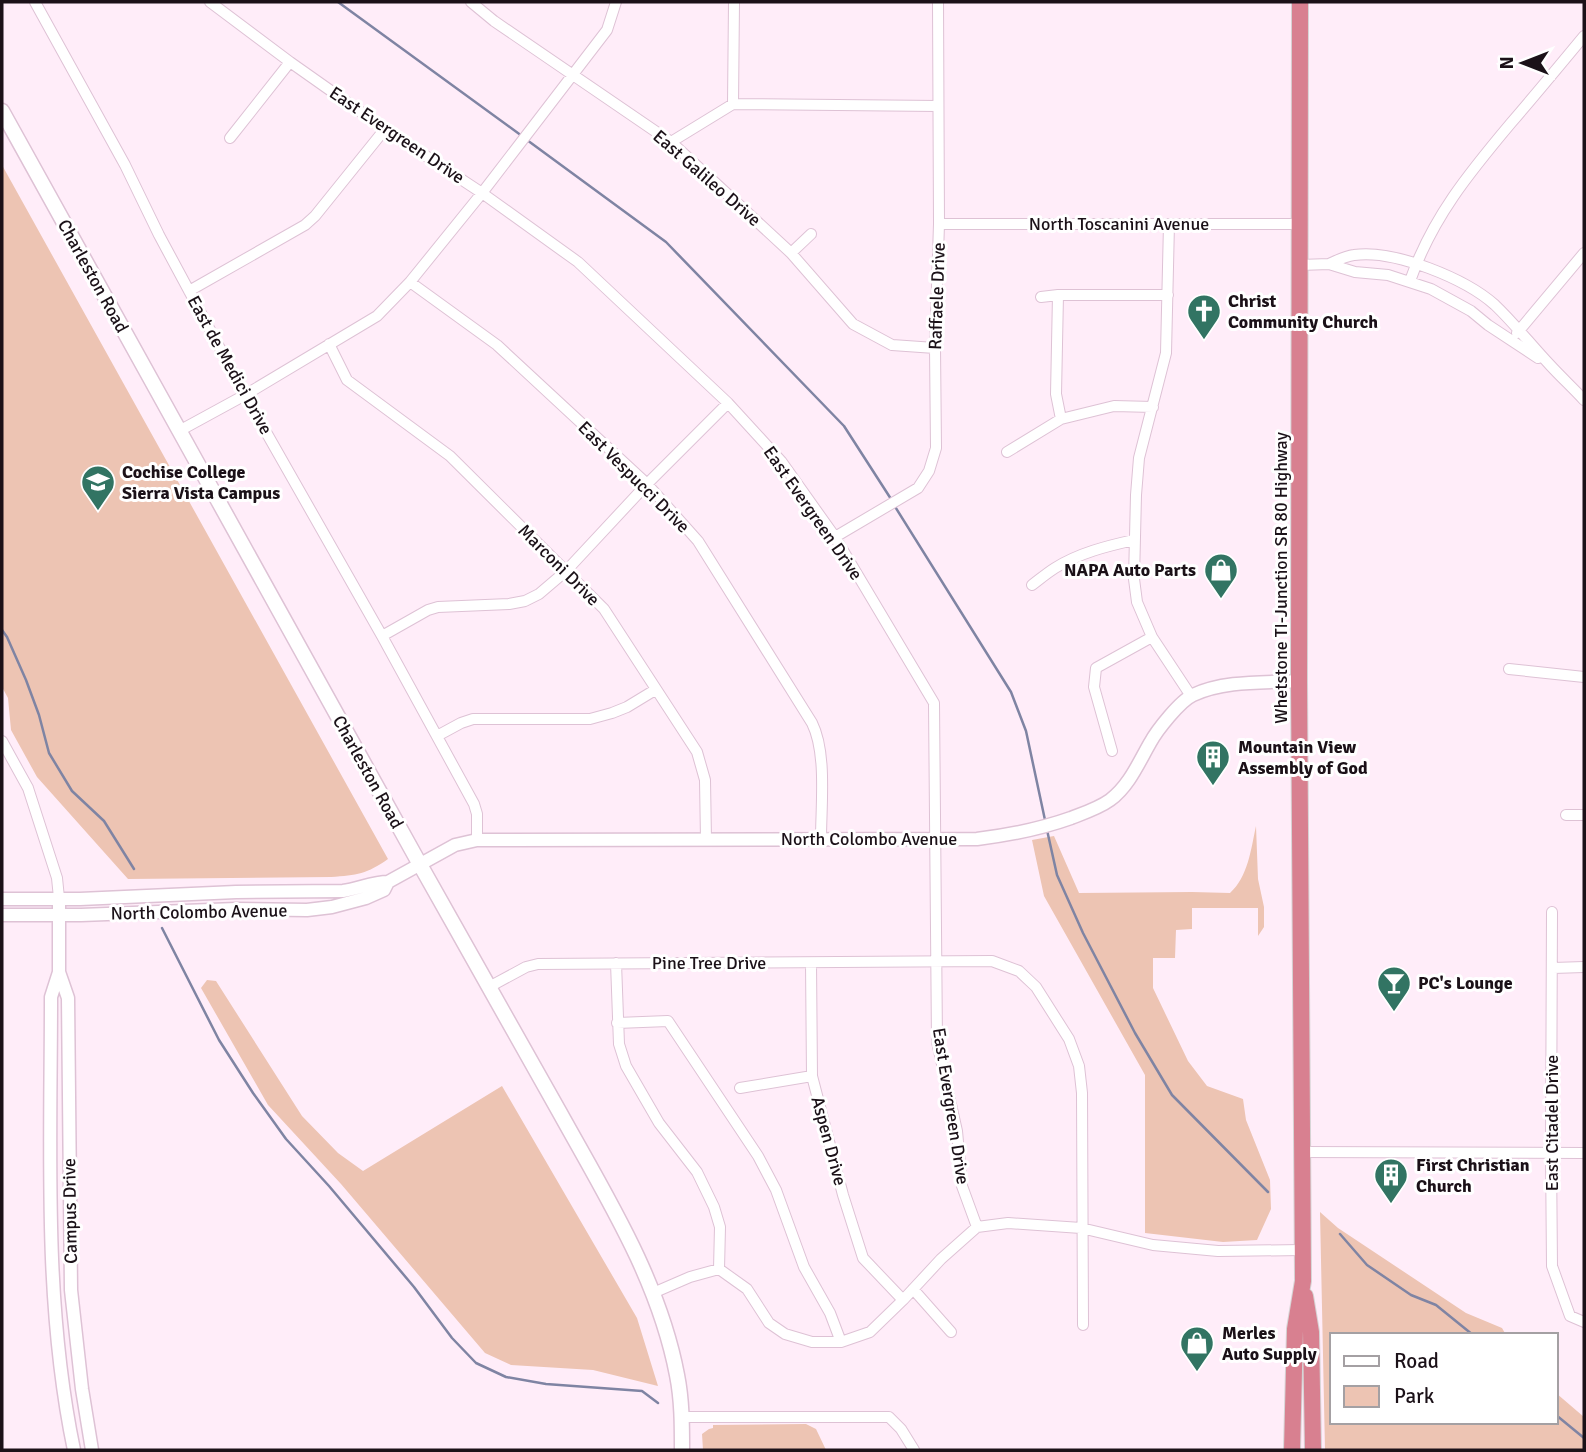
<svg xmlns="http://www.w3.org/2000/svg" width="1586" height="1452" viewBox="0 0 1586 1452" font-family="Signika,sans-serif">
<style>
.green{fill:#edc4b3}
.lines{fill:none;stroke-linecap:round;stroke-linejoin:round}
.stream{stroke:#7f84a3;stroke-width:2.5}
.minor-casing{stroke:#dec2d5;stroke-width:12}
.tertiary-casing{stroke:#dec2d5;stroke-width:15}
.secondary-casing{stroke:#dec2d5;stroke-width:17}
.trunk-casing{stroke:#d6d4d5;stroke-width:18}
.minor{stroke:#fff;stroke-width:10}
.tertiary{stroke:#fff;stroke-width:12}
.secondary{stroke:#fff;stroke-width:14}
.trunk{stroke:#d88090;stroke-width:16}
.labels{text-anchor:middle;stroke-width:6;stroke-linejoin:round;paint-order:stroke}
.street-label{font-size:18px;fill:#1b1118;stroke:#fff}
.poi-label{font-size:18px;font-weight:bold;fill:#1b1118;stroke:#fff;text-anchor:start}
</style>
<rect width="100%" height="100%" fill="#ffedf9"/>
<path class="green" d="M2,165L388,859C367,874 357,875 331,877L128,879L37,777L11,730L8,698L2,687Z
M1256,826L1258,879L1264,907V927L1258,936V908H1192V929L1176,930L1175,958H1153V988L1188,1061L1207,1086L1243,1099L1246,1120L1270,1180L1271,1209L1257,1240L1223,1242L1145,1233V1075L1044,896L1032,840L1054,836L1079,893L1192,892L1230,893C1248,877 1251,849 1256,826Z
M207,980L216,981L302,1116L338,1153L363,1171L502,1086L637,1318L658,1386L593,1370L511,1365L485,1353L341,1184L268,1105L201,988Z
M1320,1212L1338,1228L1466,1313L1502,1328L1506,1335H1332V1422H1556V1393L1584,1417V1450H1325Z
M806,1424L816,1429L826,1450H703L702,1434L709,1429L713,1428V1425Z"/>
<g class="lines">
<path class="stream" d="M338,2L522,136
M527,140L666,242L844,426L891,499
M894,505L1011,692L1026,731L1045,820
M2,630L7,637L26,680L39,715L49,753L72,791L104,821L134,869
M1047,830L1057,875L1083,933L1135,1033L1172,1095L1268,1192
M162,928L219,1040L253,1093L286,1139L329,1186L414,1287L452,1338L476,1363L506,1377L546,1384L642,1391L658,1403
M1340,1234L1367,1265L1411,1295L1436,1305L1473,1335
M1556,1415L1584,1438"/>
<g class="minor-casing">
<path id="minor" d="M35,2L125,165L159,235L245,395L382,636L474,804L477,814V840
M210,2L290,62L385,129L482,193L578,262L728,403L781,461L835,537L934,703L937,1042L957,1131L962,1186L977,1227
M471,2L494,21L671,142L791,253L853,324L892,345L935,348
M733,104L734,2
M230,138L290,62
M671,142L733,104L938,106
M939,224H1300
M1169,224L1166,353L1139,458L1136,495L1134,579L1137,602L1152,637L1191,696
M791,253L811,234
M1329,264C1338,260 1345,256 1354,255C1394,249 1466,279 1495,305C1515,324 1531,345 1550,365C1561,377 1573,388 1584,400
M1300,265L1329,264L1355,272L1388,275L1431,289L1471,311L1488,325L1538,358
M1410,281C1432,218 1469,173 1511,123C1536,94 1560,65 1584,36
M410,282L497,345L647,484L698,541L812,723C827,753 821,805 821,839
M189,291L305,225L315,216L385,129
M1041,297L1058,295
M1517,333L1584,253
M329,344L347,380L450,456L604,609L697,752L705,780L706,840
M1061,419L1056,394L1058,295H1168
M179,431L245,395L377,316L410,282L482,193L607,30L616,2
M1007,452L1061,419L1114,406L1153,407
M835,537L918,488L929,471L936,448L935,348L939,224L938,2
M1032,585C1040,579 1047,573 1055,568C1079,553 1107,546 1134,540
M382,636L428,610L438,607L509,604L525,601L539,594L566,571L647,484L728,403
M1509,669L1584,677
M437,736L461,723L473,719H590L612,713L627,707L655,690
M2,741L28,788L57,878L59,898
M1112,751L1094,687L1096,668L1152,637
M1566,815H1584
M1552,912L1551,1153L1552,1266L1570,1316L1584,1322
M616,963L619,1044L626,1066L659,1123L697,1172L714,1207L720,1227L719,1269
M811,963L812,1076L843,1195L863,1258L903,1300
M1553,968L1584,967
M489,987L526,967L538,964L992,961L1019,971L1036,987L1069,1039L1079,1066L1082,1093L1083,1325
M617,1023L668,1021L758,1156L776,1190L804,1267L830,1313L841,1342
M740,1088L812,1076
M1302,1152L1584,1153
M913,1289L951,1332
M653,1293L690,1277L719,1269L747,1289L769,1323L785,1334L812,1342H841L870,1332L903,1300L941,1259L977,1227L1008,1223L1081,1228L1153,1245L1218,1251L1302,1250
M682,1417H889L901,1429L914,1450"/>
</g>
<g class="tertiary-casing">
<path id="tertiary" d="M59,898V972L51,997C51,1148 43,1302 74,1450
M2,899H80L236,892L343,891C358,889 373,882 388,882L455,845L477,840L977,839C1010,835 1040,829 1071,818C1084,813 1099,808 1110,800C1129,786 1139,762 1150,743C1157,730 1180,701 1193,695C1225,680 1265,683 1299,681
M2,915H81L236,909L307,910L332,907L366,898L384,890L388,882
M59,972L68,998L71,1290L82,1389L92,1450"/>
</g>
<g class="secondary-casing">
<path id="secondary" d="M2,111C140,361 280,611 418,861C465,945 513,1028 560,1113C606,1196 659,1280 677,1375C682,1400 682,1425 682,1450"/>
</g>
<g class="trunk-casing">
<path id="trunk" d="M1305,1296L1311,1332L1313,1450
M1292,1450L1295,1329L1303,1281L1299,681L1300,2"/>
</g>
<use href="#minor" class="minor"/>
<use href="#tertiary" class="tertiary"/>
<use href="#secondary" class="secondary"/>
<use href="#trunk" class="trunk"/>
</g>
<defs>
<g id="church-pin" transform="scale(1.75)"><path d="M0 17L-7.5 6A9.5 9.5 0 1 1 7.5 6Z" fill="#327463" stroke="#fff"/><path d="M-1.2-6h2.4v3.5h3.3v2.4h-3.3V6h-2.4V-.1h-3.3v-2.4h3.3Z" fill="#fff"/></g>
<g id="university-pin" transform="scale(1.75)"><path d="M0 17L-7.5 6A9.5 9.5 0 1 1 7.5 6Z" fill="#327463" stroke="#fff"/><path d="M0-5L7-2L0 1L-7-2ZM-4 1L0 2.5L4 1V4Q0 6-4 4Z" fill="#fff"/></g>
<g id="shop-pin" transform="scale(1.75)"><path d="M0 17L-7.5 6A9.5 9.5 0 1 1 7.5 6Z" fill="#327463" stroke="#fff"/><path d="M-5-2.5h2.3a2.7 3.5 0 0 1 5.4 0H5L5.5 6h-11ZM-1.5-2.5h3a1.5 2.3 0 0 0-3 0Z" fill="#fff"/></g>
<g id="building-pin" transform="scale(1.75)"><path d="M0 17L-7.5 6A9.5 9.5 0 1 1 7.5 6Z" fill="#327463" stroke="#fff"/><path d="M-4-6H4V6H1V3H-1V6H-4ZM-2.5-4.3h1.7v1.8h-1.7ZM.8-4.3h1.7v1.8H.8ZM-2.5-1h1.7V.8h-1.7ZM.8-1h1.7V.8H.8Z" fill="#fff"/></g>
<g id="bar-pin" transform="scale(1.75)"><path d="M0 17L-7.5 6A9.5 9.5 0 1 1 7.5 6Z" fill="#327463" stroke="#fff"/><path d="M-6-5H6L.8 .8V4.5H3.5V6h-7V4.5H-.8V.8Z" fill="#fff"/></g>
</defs>
<g fill-rule="evenodd">
<use href="#church-pin" x="1204" y="311"/>
<use href="#university-pin" x="98" y="482"/>
<use href="#shop-pin" x="1221" y="570"/>
<use href="#building-pin" x="1213" y="757"/>
<use href="#bar-pin" x="1394" y="983"/>
<use href="#building-pin" x="1391" y="1175"/>
<use href="#shop-pin" x="1197" y="1343"/>
</g>
<g class="labels">
<g class="street-label">
<text transform="translate(397 135) rotate(34)" y="6">East Evergreen Drive</text>
<text transform="translate(707 178) rotate(41)" y="6">East Galileo Drive</text>
<text x="1119" y="230">North Toscanini Avenue</text>
<text transform="translate(93 276) rotate(61)" y="6">Charleston Road</text>
<text transform="translate(937 296) rotate(-88)" y="6">Raffaele Drive</text>
<text transform="translate(230 365) rotate(61)" y="6">East de Medici Drive</text>
<text transform="translate(634 477) rotate(45)" y="6">East Vespucci Drive</text>
<text transform="translate(813 513) rotate(55)" y="6">East Evergreen Drive</text>
<text transform="translate(559 565) rotate(45)" y="6">Marconi Drive</text>
<text transform="translate(1281 578) rotate(-90)" y="6">Whetstone TI-Junction SR 80 Highway</text>
<text transform="translate(368 772) rotate(61)" y="6">Charleston Road</text>
<text x="869" y="845">North Colombo Avenue</text>
<text transform="translate(199 912) rotate(-1)" y="6">North Colombo Avenue</text>
<text x="709" y="969">Pine Tree Drive</text>
<text transform="translate(951 1106) rotate(81)" y="6">East Evergreen Drive</text>
<text transform="translate(1552 1123) rotate(-90)" y="6">East Citadel Drive</text>
<text transform="translate(829 1141) rotate(75)" y="6">Aspen Drive</text>
<text transform="translate(70 1211) rotate(-91)" y="6">Campus Drive</text>
</g>
<g class="poi-label">
<text x="1228" y="307">Christ<tspan x="1228" dy="21">Community Church</tspan></text>
<text x="122" y="478">Cochise College<tspan x="122" dy="21">Sierra Vista Campus</tspan></text>
<text x="1196" y="576" text-anchor="end">NAPA Auto Parts</text>
<text x="1238" y="753">Mountain View<tspan x="1238" dy="21">Assembly of God</tspan></text>
<text x="1418" y="989">PC's Lounge</text>
<text x="1416" y="1171">First Christian<tspan x="1416" dy="21">Church</tspan></text>
<text x="1222" y="1339">Merles<tspan x="1222" dy="21">Auto Supply</tspan></text>
</g>
</g>
<rect width="1586" height="1452" fill="none" stroke="#1b1118" stroke-width="7"/>
<rect x="1330" y="1333" width="228" height="91" fill="#ffffff" stroke="#a4a0a3" stroke-width="2"/>
<rect x="1344" y="1356" width="35" height="10" fill="#ffffff" stroke="#a4a0a3" stroke-width="2"/>
<text x="1394" y="1368" font-size="21" fill="#1b1118">Road</text>
<rect x="1344" y="1386" width="35" height="21" fill="#edc4b3" stroke="#a4a0a3" stroke-width="2"/>
<text x="1394" y="1403" font-size="21" fill="#1b1118">Park</text>
<g transform="translate(1523 63) rotate(270)" stroke="#ffffff" stroke-width="5" paint-order="stroke">
<path d="M0-5L12 26L0 18L-12 26Z" fill="#1b1118"/>
<text y="-10" font-size="19" font-weight="bold" text-anchor="middle" fill="#1b1118">N</text>
</g>
</svg>
